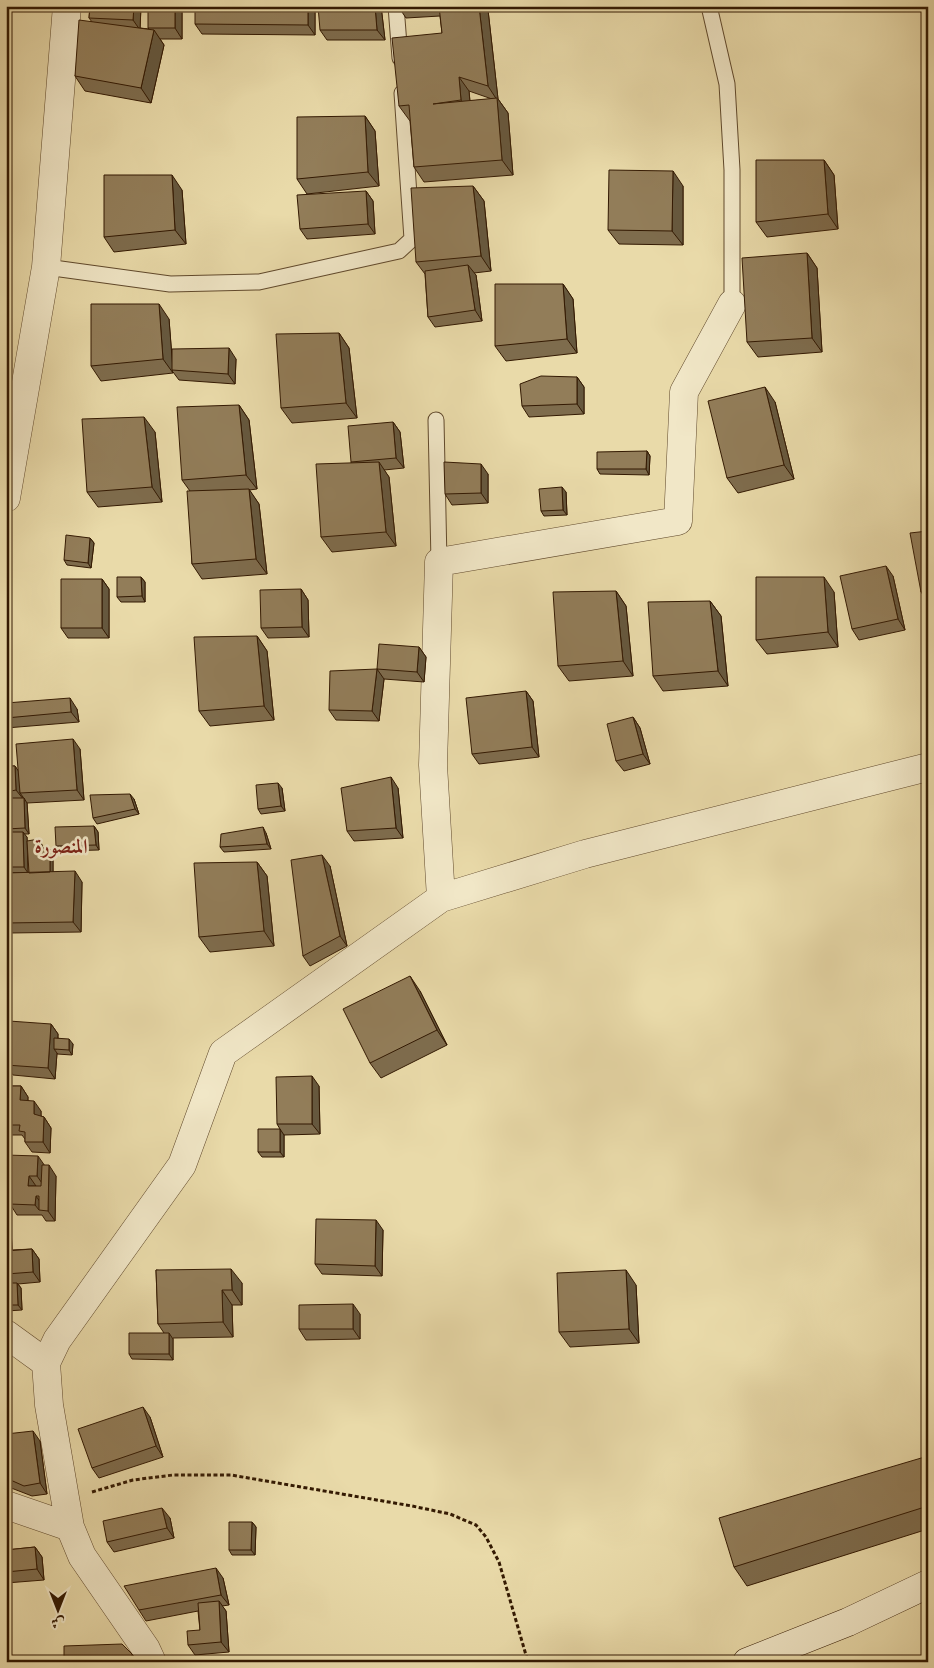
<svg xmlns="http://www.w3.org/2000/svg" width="934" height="1668" viewBox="0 0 934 1668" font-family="'IM FELL Double Pica',Amiri,serif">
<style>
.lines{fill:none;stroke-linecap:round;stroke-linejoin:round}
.lane-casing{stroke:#60492c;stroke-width:17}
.street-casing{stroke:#60492c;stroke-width:29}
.secondary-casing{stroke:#331902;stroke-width:29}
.path{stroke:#331902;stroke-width:3;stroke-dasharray:4 2.5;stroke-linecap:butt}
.lane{stroke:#f1e7c7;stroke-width:15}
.street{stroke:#f1e7c7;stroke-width:28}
.secondary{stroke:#f1e7c7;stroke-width:28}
.wall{fill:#7e6c4d;stroke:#331902;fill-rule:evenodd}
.shaded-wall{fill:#66583e;stroke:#331902}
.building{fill:#927d59;stroke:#331902}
.labels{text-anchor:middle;stroke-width:5;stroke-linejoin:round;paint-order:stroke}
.quarter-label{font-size:20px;font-weight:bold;fill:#7a1f14;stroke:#f1e7c7}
</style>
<rect width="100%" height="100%" fill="#e9daa9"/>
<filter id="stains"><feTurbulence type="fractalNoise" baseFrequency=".004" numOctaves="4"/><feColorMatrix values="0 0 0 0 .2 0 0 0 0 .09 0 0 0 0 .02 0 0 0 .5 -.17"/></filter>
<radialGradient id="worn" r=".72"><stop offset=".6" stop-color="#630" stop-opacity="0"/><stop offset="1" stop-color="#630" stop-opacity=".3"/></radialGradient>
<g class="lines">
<g class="lane-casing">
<path id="lane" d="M396,6L400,58
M709,6L727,84L732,170V304
M46,267L170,284L259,282L399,251L412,239L402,93
M436,420L439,562"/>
</g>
<g class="street-casing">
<path id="street" d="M6,498L46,267L67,6
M441,898L433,765L439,562L678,521L684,392L732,304
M6,1334L46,1363
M6,1505L70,1527L82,1556L146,1649L152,1662
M70,1527L49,1405L46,1363L57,1340L182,1165L223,1053L441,898L585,854L928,767"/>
</g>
<g class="secondary-casing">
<path id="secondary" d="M747,1662L848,1622L928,1584"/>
</g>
<path class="path" d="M92,1492L133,1480L173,1475H231L412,1506L450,1514L476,1525L486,1537L499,1562L528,1662"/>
<use href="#lane" class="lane"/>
<use href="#street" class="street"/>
<use href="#secondary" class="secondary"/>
</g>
<path class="wall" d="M90,6H141L140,28L149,29L148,28L182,6V39H160L164,45L151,103L85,91L75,76L92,22L89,18Z
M315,6V35L202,34L195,24Z
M381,6L385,40H327L320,30Z
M398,6H486L488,10L498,99L508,113L513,175L424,182L414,167L410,121L399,106L442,33L440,16L406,18ZM469,91L492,99L470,101Z
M923,6H928V13Z
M365,116L375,131L379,186L307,194L297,179Z
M824,160L834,175L838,229L767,237L756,222Z
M473,186L484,201L491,271L474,273L476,275L482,321L435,327L428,317L425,274L416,262Z
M683,186V245L619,244L608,230Z
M182,190L186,244L114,252L104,237Z
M366,191L373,201L375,234L307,239L300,229Z
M807,253L817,268L822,352L758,357L747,342Z
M563,284L573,299L577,353L506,361L495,346Z
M169,319L172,359H236L235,384L179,380L173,372V373L101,381L91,366Z
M339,333L349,348L357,418L292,423L281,408Z
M577,377L584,387V414L529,417L522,406Z
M775,402L794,479L738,493L727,478Z
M239,405L249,420L257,489L249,490L259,504L267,574L202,579L192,564L190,491L182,480Z
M393,422L400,432L404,468L384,470L389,477L396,546L332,552L321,537L351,463V462Z
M155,432L162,502L98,507L87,492Z
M647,451L650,456L649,475L600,474L597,469Z
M488,474V503L452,505L445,494Z
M566,492L567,515L544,516L541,511Z
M928,531V602L921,592Z
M90,538L94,543L91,568L67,565L64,560Z
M893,576L905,630L859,640L852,629Z
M141,577L145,582V602H121L117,597Z
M102,579L109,589V638H68L61,628Z
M301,589L308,600L309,637L268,638L261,628Z
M616,591L626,606L633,676L569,681L558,666Z
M834,592L838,647L767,654L756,640Z
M710,601L721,616L728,686L663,691L653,676Z
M257,636L267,651L274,720L210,726L199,711Z
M419,647L426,657L424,682L384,679L379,721L336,720L329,710L377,669Z
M526,691L533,701L539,757L479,764L472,754Z
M6,698L8,703L77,709L79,722L6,728Z
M633,717L640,728L650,764L624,771L616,761Z
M80,749L84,800L27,803L29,834H24L27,837L28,873H8L6,870V832H8L6,830V766H15L18,771Z
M282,788L285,811L261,814L258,809Z
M398,788L403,838L354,841L347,831Z
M134,799L139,814L97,824L93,818Z
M94,826L98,832L99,850L60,851L56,846Z
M266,833L271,849L224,852L220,847Z
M39,839L42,845L43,849H50L53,855V872L82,882L81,932L10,933L6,928V873H29Z
M257,862L267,876L274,946L210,952L199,937Z
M330,866L347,946L310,966L303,956Z
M420,991L447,1045L381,1078L370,1063Z
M51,1024L58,1034V1038L73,1044L72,1055L57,1054V1053L55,1079L13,1075L6,1065V1061Z
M6,1086H21L28,1097V1100L41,1111V1116L44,1117L51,1128L50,1153L32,1152L25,1142V1139L22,1135H6Z
M319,1086L320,1134L284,1135V1157H262L258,1152L280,1129L277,1124Z
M6,1155L44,1165L56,1176L55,1221H46L42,1215H17L10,1204V1202H6Z
M6,1223L11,1230L12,1250L32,1249L39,1259L40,1282L18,1284L21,1288L22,1310L6,1311Z
M383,1230L382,1276L322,1274L315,1264Z
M156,1270L242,1283V1305H232L233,1337L173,1338V1360L132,1359L129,1354L164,1333L158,1324Z
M636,1285L639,1343L570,1347L559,1332Z
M360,1314V1339L306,1340L299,1329Z
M150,1417L163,1457L99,1478L92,1468Z
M40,1441L47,1494L32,1496L6,1486V1453Z
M928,1456V1529L747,1586L734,1567Z
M170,1518L174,1538L114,1552L107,1542Z
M252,1522L256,1527L255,1555H232L229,1550Z
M35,1547L42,1557L44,1580L6,1583V1550Z
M223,1578L229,1605L222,1606L226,1611L229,1652L195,1655L188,1645L200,1630L198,1611L146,1621L139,1610Z"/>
<path class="shaded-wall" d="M134,6H141L140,30L133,20Z
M175,6H182V39L175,28Z
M308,6H315V35L308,25Z
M375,6H381L385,40L377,30Z
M479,6H486L488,10L498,99L508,113L513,175L502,160L497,100L488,86Z
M6,12L9,16V89L6,84Z
M154,30L164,45L151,103L141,88Z
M459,77L469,91L471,115L461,100Z
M365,116L375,131L379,186L368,172Z
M824,160L834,175L838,229L828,214Z
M673,171L683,186V245L672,231Z
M172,175L182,190L186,244L175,230Z
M473,186L484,201L491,271L481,256Z
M366,191L373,201L375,234L368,224Z
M807,253L817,268L822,352L812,338Z
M468,265L476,275L482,321L475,310Z
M563,284L573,299L577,353L567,339Z
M159,304L169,319L173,370H172L173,373L163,359Z
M339,333L349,348L357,418L346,403Z
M229,348L236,359L235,384L228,374Z
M577,377L584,387V414L577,404Z
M765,387L775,402L794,479L784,465Z
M239,405L249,420L257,489L246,475Z
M144,417L155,432L162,502L152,487Z
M393,422L400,432L404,468L396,458Z
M647,451L650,456L649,475L646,469Z
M379,462L389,477L396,546L386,532Z
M481,464L488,474V503L481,493Z
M562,487L566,492L567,515L563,510Z
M249,489L259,504L267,574L256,559Z
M90,538L94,543L91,568L88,563Z
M886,566L893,576L905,630L898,619Z
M141,577L145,582V602L142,596Z
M824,577L834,592L838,647L828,632Z
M102,579L109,589V638L102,628Z
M301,589L308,600L309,637L302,627Z
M616,591L626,606L633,676L623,661Z
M710,601L721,616L728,686L718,671Z
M257,636L267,651L274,720L264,706Z
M419,647L426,657L424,682L417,672Z
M377,669L384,679L379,721L372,711Z
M526,691L533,701L539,757L532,747Z
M70,698L77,709L79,722L71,712Z
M633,717L640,728L650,764L643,754Z
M73,739L80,749L84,800L77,790Z
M15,766L22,776L20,793L23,797L24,800L16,790Z
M391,777L398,788L403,838L396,828Z
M278,783L282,788L285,811L281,806Z
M130,794L134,799L139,814L135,809Z
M24,798L27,803L29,834L25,828Z
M94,826L98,832L99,850L96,845Z
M263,827L266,833L271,849L267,844Z
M23,832L27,837L28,873L24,867Z
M39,839L42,845L45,854L41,848Z
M50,849L53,855V878L50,873Z
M322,855L330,866L347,946L340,936Z
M257,862L267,876L274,946L264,931Z
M75,871L82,882L81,932L73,922Z
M410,976L420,991L447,1045L437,1030Z
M51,1024L58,1034L57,1049H54L57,1053L55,1079L48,1068Z
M69,1039L73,1044L72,1055L69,1050Z
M312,1076L319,1086L320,1134L312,1124Z
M21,1086L28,1097L27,1110L20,1100Z
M34,1101L41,1111V1124L34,1114Z
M44,1117L51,1128L50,1153L43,1142Z
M280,1129L284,1135V1157L280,1152Z
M38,1156L45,1166L44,1186L37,1176Z
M49,1165L56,1176L55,1221L48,1211Z
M29,1176L36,1186H28Z
M36,1196L43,1206L39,1210L35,1205Z
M376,1220L383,1230L382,1276L375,1266Z
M6,1223L11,1230L13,1261L6,1251Z
M32,1249L39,1259L40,1282L33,1272Z
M231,1269L242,1283V1305L232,1290Z
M626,1270L636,1285L639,1343L629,1329Z
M17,1283L21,1288L22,1310L18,1305Z
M222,1290L232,1305L233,1337L223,1322Z
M353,1304L360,1314V1339L353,1329Z
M169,1333L173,1339V1360L169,1354Z
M143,1407L150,1417L163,1457L156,1446Z
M33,1431L40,1441L47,1494L40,1483Z
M162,1508L170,1518L174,1538L167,1528Z
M252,1522L256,1527L255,1555L251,1550Z
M35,1547L42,1557L44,1580L37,1569Z
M216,1568L223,1578L229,1605L221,1595Z
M219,1601L226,1611L229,1652L221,1642Z
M132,1654L138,1662H132Z"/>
<path class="building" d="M90,6H134L133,20L89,18Z
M148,6H175V28H148Z
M195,6H308V25L195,24Z
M318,6H375L377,30H320Z
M439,6H479L488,86L459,77L461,100L433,104L497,98L502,160L414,167L409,105L399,106L392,38L442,33Z
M79,20L154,30L141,88L75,76Z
M365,116L368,172L297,179V117Z
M756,160H824L828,214L756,222Z
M609,170L673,171L672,231L608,230Z
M104,175H172L175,230L104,237Z
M473,186L481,256L416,262L411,188Z
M366,191L368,224L300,229L297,195Z
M807,253L812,338L747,342L742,258Z
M468,265L475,310L428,317L425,271Z
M495,284H563L567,339L495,346Z
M91,304H159L163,359L91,366Z
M339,333L346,403L281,408L276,334Z
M229,348L228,374L172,370V349Z
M541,376L577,377V404L522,406L520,384Z
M765,387L784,465L727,478L708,401Z
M239,405L246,475L182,480L177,407Z
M144,417L152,487L87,492L82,419Z
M393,422L396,458L351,462L348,426Z
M647,451L646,469H597V452Z
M379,462L386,532L321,537L316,464Z
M444,462L481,464V493L445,494Z
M562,487L563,510L541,511L539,489Z
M249,489L256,559L192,564L187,491Z
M928,531V590L921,592L910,533Z
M66,535L90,538L88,563L64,560Z
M886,566L898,619L852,629L840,576Z
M117,577H141L142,596L117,597Z
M756,577H824L828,632L756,640Z
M61,579H102V628H61Z
M301,589L302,627L261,628L260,590Z
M616,591L623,661L558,666L553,592Z
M710,601L718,671L653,676L648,602Z
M257,636L264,706L199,711L194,637Z
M379,644L419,647L417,672L377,669L372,711L329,710L330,671L377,669Z
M526,691L532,747L472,754L466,698Z
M70,698L71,712L6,718V703Z
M633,717L643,754L616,761L607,724Z
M73,739L77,790L20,793L16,744Z
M6,766H15L16,790L6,792Z
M391,777L396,828L347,831L341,788Z
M278,783L281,806L258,809L256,785Z
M130,794L135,809L93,818L90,795Z
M6,798H24L25,828L6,829Z
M94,826L96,845L56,846L55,827Z
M263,827L267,844L220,847L221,834Z
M6,832H23L24,867H6Z
M39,839L41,848L50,849V872L29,873L27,841Z
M322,855L340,936L303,956L291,860Z
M257,862L264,931L199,937L194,863Z
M75,871L73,922L6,923V873Z
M410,976L437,1030L370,1063L343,1009Z
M9,1021L51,1024L48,1068L6,1065Z
M54,1038L69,1039V1050L54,1049Z
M312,1076V1124H277L276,1077Z
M6,1086H21L20,1100L34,1101V1114L44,1117L43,1142H25V1132L19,1131L20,1125H6Z
M258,1129H280V1152H258Z
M6,1155L38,1156L37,1176H29L28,1186H41L42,1165H49L48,1211L39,1210V1196H36L35,1205L10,1204V1192H6Z
M316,1219L376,1220L375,1266L315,1264Z
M32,1249L33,1272L6,1274V1251Z
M231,1269L232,1290H222L223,1322L158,1324L156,1270Z
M626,1270L629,1329L559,1332L557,1273Z
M6,1283H17L18,1305H6Z
M353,1304V1329H299V1305Z
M129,1333H169V1354H129Z
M143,1407L156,1446L92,1468L78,1429Z
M33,1431L40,1483L24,1486L6,1478V1453H7L6,1434Z
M928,1456V1506L734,1567L719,1518Z
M162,1508L167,1528L107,1542L103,1521Z
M229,1522H252L251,1550H229Z
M35,1547L37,1569L6,1572V1550Z
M216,1568L221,1595L139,1610L124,1586Z
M219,1601L221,1642L188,1645L187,1631L200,1630L198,1603Z
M122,1644L132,1654V1662H64V1646Z"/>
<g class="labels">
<g class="quarter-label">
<text x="61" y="853">المنصورة</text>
</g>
</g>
<rect width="934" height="1668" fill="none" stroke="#e9daa9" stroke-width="25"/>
<rect x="8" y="8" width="919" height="1653" fill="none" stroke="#331902" stroke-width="2.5"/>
<rect x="12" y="12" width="909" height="1643" fill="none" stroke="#331902"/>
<g transform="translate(58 1610) rotate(180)" stroke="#f1e7c7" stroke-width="4" paint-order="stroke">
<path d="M0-4L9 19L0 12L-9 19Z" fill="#331902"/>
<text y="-8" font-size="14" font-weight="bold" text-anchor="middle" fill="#331902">ش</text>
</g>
<rect width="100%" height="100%" filter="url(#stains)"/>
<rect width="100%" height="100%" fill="url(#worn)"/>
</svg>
